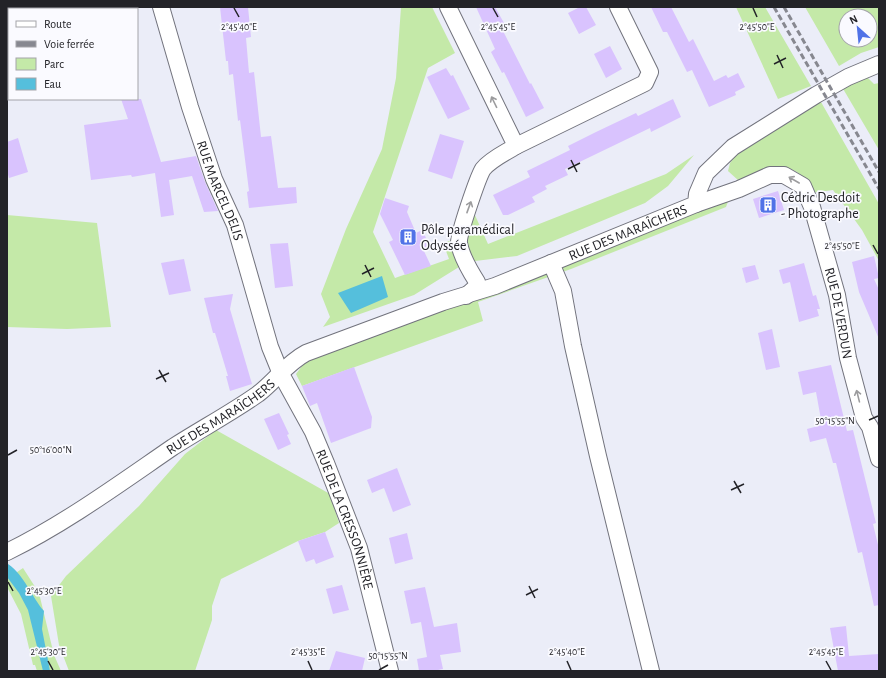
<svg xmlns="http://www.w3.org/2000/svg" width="886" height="678" viewBox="0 0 886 678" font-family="'Alegreya Sans',sans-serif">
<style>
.green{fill:#c4e9a8;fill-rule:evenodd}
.water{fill:#55bfdc}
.building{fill:#d9c3fe}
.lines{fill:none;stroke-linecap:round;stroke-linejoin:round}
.street-casing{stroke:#72737d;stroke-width:18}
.street{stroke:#fff;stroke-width:16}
.rail{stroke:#878890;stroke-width:3;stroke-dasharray:6 3;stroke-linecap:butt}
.oneway{stroke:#9c9c9e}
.ticks{fill:none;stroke:#232328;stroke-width:1.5}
.labels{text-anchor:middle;stroke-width:3.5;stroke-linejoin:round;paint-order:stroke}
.street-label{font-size:14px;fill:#232328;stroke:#fafaff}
.poi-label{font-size:14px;fill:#232328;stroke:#fafaff;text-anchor:start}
.ticks-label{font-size:10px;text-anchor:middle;fill:#232328;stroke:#fafaff;stroke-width:3.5;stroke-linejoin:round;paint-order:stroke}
</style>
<rect width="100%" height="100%" fill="#ebedf8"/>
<path class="green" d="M401,7H432L455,53L428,68L373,232L395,278L449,259L443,243L452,240L474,213L488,244L666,174L694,155L668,186L645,203L517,256L467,262L414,295L323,327L330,317L321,294L346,229L382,149L396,78Z
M736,7H765L811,86L778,99Z
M805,7H879V47L861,53L839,66ZM846,16H870V40H846Z
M866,76L874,84L879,83V150L842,87Z
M821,102L879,204V261L862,230L833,190L811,193C808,176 794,167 777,167C768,167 749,178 739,181L728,171L730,163L736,155Z
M729,199L726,207L571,269L478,302L483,321L302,386L296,374L305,362L352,342L458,305Z
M7,215L97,223L111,327L67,329L7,327Z
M216,430L330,494L339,523L325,532L298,541L221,579L212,606V620L195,671H69L59,645L51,596L66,576L139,506L185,454Z
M23,568L39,593L54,655L61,671H37L35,665H33L21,614L7,587V579Z"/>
<path class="water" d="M382,276L388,297L351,313L338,293Z
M8,564C25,576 31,596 44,611L42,629L50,671H43L28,610L19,593L7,577Z"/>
<path class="building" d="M220,7H248L251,37L246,38L249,73L254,72L261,137L271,136L278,188L296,187L297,203L249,208L247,192L249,191L240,120L238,121L233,74L229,75L228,61H226Z
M476,7H495L504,23L500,25L530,84L531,83L544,108L526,117L504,72L502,73L491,52L495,49Z
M580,7H586L596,25L579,34L568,13Z
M651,7H671L689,42L693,39L714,81L726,75L728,78L738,73L745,87L735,92L736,95L709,107L692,70L687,72L667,32H663Z
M610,46L622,69L606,78L594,54Z
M446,68L451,76L453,75L470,109L448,119L427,77Z
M121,99H141L161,162L196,156L205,182L218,211L204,212L192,176L169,180L174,215L161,217L155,173L132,177L131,175L91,180L84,125L128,119Z
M673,99L681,117L651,132L650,128L565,169L568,175L545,186L547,189L532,197L535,202L508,215H503L493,195L530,177L527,171L570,150L568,146L596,132L636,113L638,116Z
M440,134L464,141L452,179L428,171Z
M18,138L28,172L9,178L7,171V142Z
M778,191L784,210L759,218L753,199Z
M385,198L409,206L407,212L416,233L422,230L430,246L423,249L431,266L405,275L389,242L393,240L380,214Z
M288,243L293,286L275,288L270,244Z
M874,256L879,278L874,279L879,290V339L859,292L852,262Z
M184,259L191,291L169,295L161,263Z
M804,263L813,296L816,295L820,309H817L819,316L799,322L790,282L783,284L779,270Z
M755,265L759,279L746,283L742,268Z
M233,294L230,309L252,384L230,391L226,376H228L215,333H213L204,298Z
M772,329L780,367L766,370L758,333Z
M831,365L847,431L853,430L876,523L873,524L879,549V605L874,606L862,552L858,553L836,463H833L826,438L810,442L807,429L822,425L816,392L803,395L798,372Z
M354,367L372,417L371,428L331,443L317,403L310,406L302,386Z
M279,413L289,434L287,435L291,444L278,450L264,419Z
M397,468L411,505L393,512L384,488L372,493L367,480Z
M325,532L334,557L316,564L314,559L306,562L298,541Z
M407,533L413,559L395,564L389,538Z
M342,585L349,610L333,614L326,589Z
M425,587L434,627L457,623L461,652L440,655L443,669L433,671H419L417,659L427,657L421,622L411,624L404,591Z
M846,626L849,656L879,654V671H838L830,628Z
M336,651L365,658L362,671H329Z"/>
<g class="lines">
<g class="street-casing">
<g id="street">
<path id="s1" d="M161,7L190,107L214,179L235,225L270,347L281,374L313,432L326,463L359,548L390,671"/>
<path d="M448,7L516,146C505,153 491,159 483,169C478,177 458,235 459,243C461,255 470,271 477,282L475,288L466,296"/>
<path d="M516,146L645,83L650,72L618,7"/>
<path id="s2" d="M696,204L739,189L770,175H784L803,186L812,207L837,295L848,358L864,418L870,427L879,459"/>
<path d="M551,263L563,291L573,346L598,456L651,671"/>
<path id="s3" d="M7,552C66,523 119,484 173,447C201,429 231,413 258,394C275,381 287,363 306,353L443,302L495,286L696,204L697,194L706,173L733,147L816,95L848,77L879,64"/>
</g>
</g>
<use href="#street" class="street"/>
<path class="rail" d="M774,7L879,189
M784,7L879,172"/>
</g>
<defs><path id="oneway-shaft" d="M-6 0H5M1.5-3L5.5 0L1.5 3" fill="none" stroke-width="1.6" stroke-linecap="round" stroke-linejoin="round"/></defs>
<g class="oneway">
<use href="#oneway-shaft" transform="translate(494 102) rotate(-116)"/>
<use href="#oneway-shaft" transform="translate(794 180) rotate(-150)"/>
<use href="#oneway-shaft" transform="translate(469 207) rotate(-70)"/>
<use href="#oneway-shaft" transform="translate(858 396) rotate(-104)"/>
</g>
<path class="ticks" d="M234,8L239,17M493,8L498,17M753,8L757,17M777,55L783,68M774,64L786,58M571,160L577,172M568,169L580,163M873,245L878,254M365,265L371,277M362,274L374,268M159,370L166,382M156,379L169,373M869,420L878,416M8,455L17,450M734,481L741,493M731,490L744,484M8,582L13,591M529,586L535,598M526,595L538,589M48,661L53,670M308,661L312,670M567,661L571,670M826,661L831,670M379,670L388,665"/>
<defs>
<g id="building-square" transform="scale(0.9)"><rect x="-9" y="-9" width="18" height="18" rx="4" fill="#5072e7" stroke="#fafaff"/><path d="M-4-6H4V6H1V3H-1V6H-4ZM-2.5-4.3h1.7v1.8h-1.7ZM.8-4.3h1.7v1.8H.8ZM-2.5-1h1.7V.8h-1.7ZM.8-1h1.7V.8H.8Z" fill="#fff"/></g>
</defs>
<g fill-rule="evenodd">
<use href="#building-square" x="768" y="205"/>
<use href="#building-square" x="408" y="237"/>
</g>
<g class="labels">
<g class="street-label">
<text dy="5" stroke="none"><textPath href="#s1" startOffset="193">RUE MARCEL DELIS</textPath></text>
<text dy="5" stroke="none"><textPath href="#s3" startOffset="704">RUE DES MARAÎCHERS</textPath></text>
<text dy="5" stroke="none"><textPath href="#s2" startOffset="248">RUE DE VERDUN</textPath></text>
<text dy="5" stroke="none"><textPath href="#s3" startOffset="253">RUE DES MARAÎCHERS</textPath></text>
<text dy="5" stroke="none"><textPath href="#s1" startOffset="546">RUE DE LA CRESSONNIÈRE</textPath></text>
</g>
<g class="poi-label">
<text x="781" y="202">Cédric Desdoit<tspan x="781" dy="16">- Photographe</tspan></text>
<text x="421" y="234">Pôle paramédical<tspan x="421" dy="16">Odyssée</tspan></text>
</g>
</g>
<g class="ticks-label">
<text x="239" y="30">2°45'40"E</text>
<text x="498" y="30">2°45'45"E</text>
<text x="757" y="30">2°45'50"E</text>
<text x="842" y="249">2°45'50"E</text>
<text x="835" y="424">50°15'55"N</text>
<text x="51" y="453">50°16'00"N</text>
<text x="44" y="594">2°45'30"E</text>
<text x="48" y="655">2°45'30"E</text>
<text x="308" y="655">2°45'35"E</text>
<text x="567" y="655">2°45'40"E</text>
<text x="826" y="655">2°45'45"E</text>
<text x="388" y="659">50°15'55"N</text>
</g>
<rect width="886" height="678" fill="none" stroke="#232328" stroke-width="16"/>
<rect x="8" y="8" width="130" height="92" fill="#fafaff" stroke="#a4a4a9"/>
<rect x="16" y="21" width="20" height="6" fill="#ffffff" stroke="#a4a4a9"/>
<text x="44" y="28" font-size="12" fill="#232328">Route</text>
<rect x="16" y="41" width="20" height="6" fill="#878890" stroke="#a4a4a9"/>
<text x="44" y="48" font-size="12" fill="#232328">Voie ferrée</text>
<rect x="16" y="58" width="20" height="12" fill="#c4e9a8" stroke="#a4a4a9"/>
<text x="44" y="68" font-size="12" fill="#232328">Parc</text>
<rect x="16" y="78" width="20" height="12" fill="#55bfdc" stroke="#a4a4a9"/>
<text x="44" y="88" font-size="12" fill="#232328">Eau</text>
<g transform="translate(858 28) rotate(333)"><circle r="19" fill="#fafaff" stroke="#a4a4a9"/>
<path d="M0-3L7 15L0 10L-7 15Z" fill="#5072e7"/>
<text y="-6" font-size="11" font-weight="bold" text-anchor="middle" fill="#232328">N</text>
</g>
</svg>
